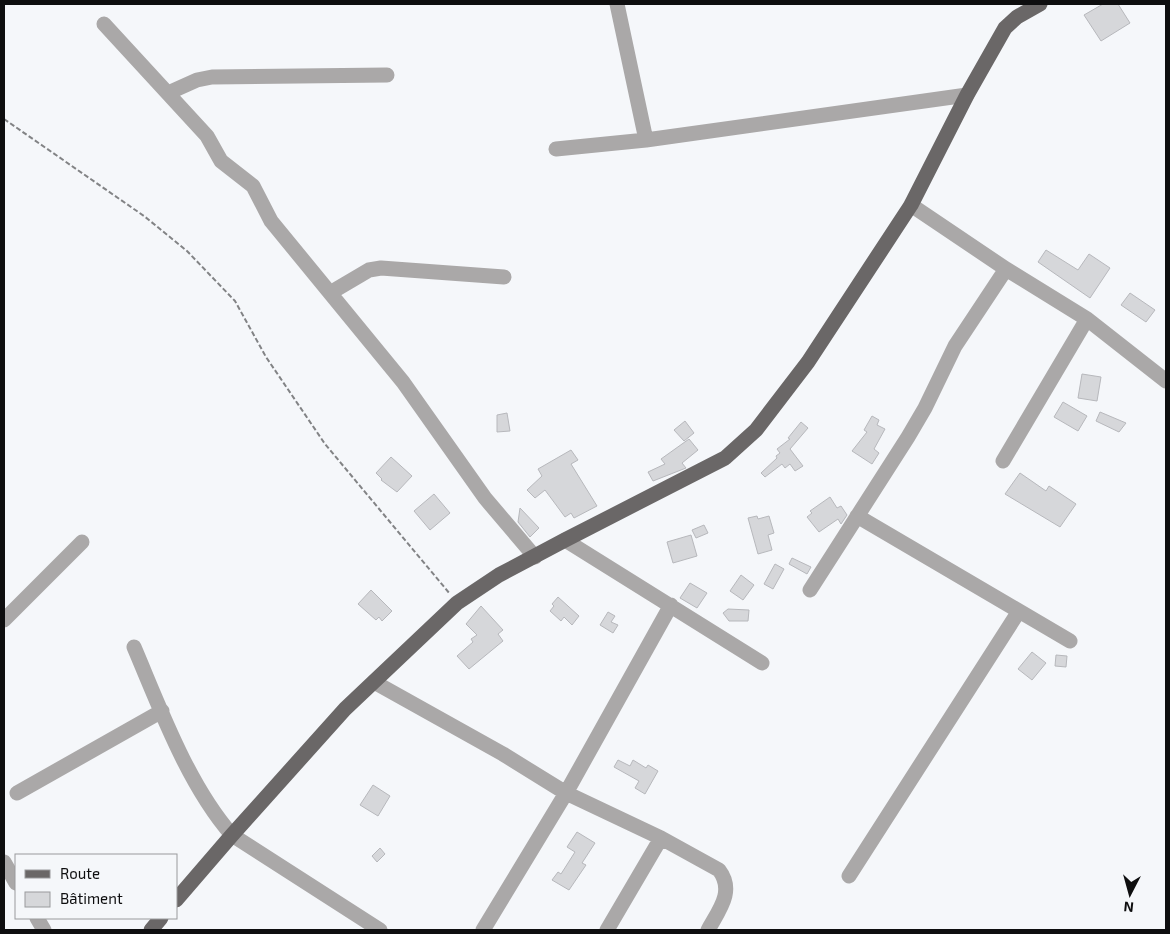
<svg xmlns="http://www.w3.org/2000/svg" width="1170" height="934" viewBox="0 0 1170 934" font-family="'Exo 2',sans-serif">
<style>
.building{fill:#d6d7da;stroke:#b7b8bc}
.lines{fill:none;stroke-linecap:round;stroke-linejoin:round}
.path{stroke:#828385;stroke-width:2;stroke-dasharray:5 2.5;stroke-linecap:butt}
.minor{stroke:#aaa8a8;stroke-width:15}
.major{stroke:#6a6767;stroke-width:15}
</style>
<rect width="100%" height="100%" fill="#f5f7fa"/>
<path class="building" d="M1103,4H1118L1130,23L1101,41L1084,15Z
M1046,250L1078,270L1089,254L1110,268L1090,298L1038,262Z
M1130,293L1155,310L1146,322L1121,305Z
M1082,374L1101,377L1097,401L1078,398Z
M1063,402L1087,416L1078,431L1054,417Z
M1100,412L1126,423L1119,432L1096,421Z
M507,413L510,431L497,432V415Z
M872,416L879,420L877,425L885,429L874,449L879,453L872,464L852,451L867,432L864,430Z
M685,421L694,433L684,441L674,430Z
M801,422L808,428L790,449L803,466L795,471L790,464L785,468L782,464L765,477L761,473L777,458L776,456L780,453L777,449L790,439L788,438Z
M689,439L698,450L682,463L686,468L653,481L648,472L665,464L661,459Z
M571,450L578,460L571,464L597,506L574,518L571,513L565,517L545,490L535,498L527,490L542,476L538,469Z
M391,457L412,476L397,492L381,480L382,479L376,473Z
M1020,473L1046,491L1049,486L1076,504L1060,527L1005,494Z
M434,494L450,513L430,530L414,511Z
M830,497L837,508L841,506L847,515L841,524L838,519L819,532L807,517L812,513L810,511Z
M520,508L539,528L530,537L518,522Z
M757,516L758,519L769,516L774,533L768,535L772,550L758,554L748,518Z
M704,525L708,533L696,538L692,530Z
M691,535L697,556L673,563L667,542Z
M792,558L811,567L807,574L789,564Z
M775,564L784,569L773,589L764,584Z
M741,575L754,585L743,600L730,591Z
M690,583L707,593L697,608L680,598Z
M371,590L392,611L382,621L379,617L376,620L358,604Z
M558,597L579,616L572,625L564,617L561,621L550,611L554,606L552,604Z
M481,606L503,630L498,634L503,641L469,669L457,656L473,642L471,639L477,635L466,624Z
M728,609L749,610L748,621H729L723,613Z
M608,612L615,616L611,622L618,625L613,633L600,625Z
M1032,652L1046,663L1032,680L1018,669Z
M1056,655L1067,656L1066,667L1055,666Z
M618,760L630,766L633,760L646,768L648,765L658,771L645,794L635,788L639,781L614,767Z
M373,785L390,796L378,816L360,805Z
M577,832L595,843L582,863L586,865L569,890L552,880L558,872L561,874L575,852L567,847Z
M380,848L385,854L377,862L372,856Z"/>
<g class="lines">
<path class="path" d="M4,119L144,216L187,251L235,301L266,357L325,444L450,594"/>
<path class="minor" d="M617,4L646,140
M104,24L207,136L221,161L253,186L271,221L403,382L485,498L535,557
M168,93L197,80L212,77L387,75
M556,149L646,140L967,95
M911,205L1006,269L1087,319L1166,381
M330,293L369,270L381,268L504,277
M1003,461L1087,319
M857,516L1070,641
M565,540L762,663
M810,590L908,437L925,408L955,346L1006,269
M4,620L82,542
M134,647C160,708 188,785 232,835L380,930
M374,682L503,754L566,793L661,838L719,870C735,891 719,910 708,930
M17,793L162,711
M4,862L16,883
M849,876L1019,611
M37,918L44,930
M483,930L566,793L671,605
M607,930L661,838"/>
<path class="major" d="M176,900L232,835L345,709L457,603L499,575L565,540L725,458L756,430L808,362L911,205L967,95L1005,28L1017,17L1040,4
M151,930L161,918"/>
</g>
<rect width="1170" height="934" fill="none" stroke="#0e0e0f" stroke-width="10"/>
<rect x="15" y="854" width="162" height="65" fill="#f5f7fa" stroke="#999a9c"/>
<rect x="25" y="870" width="25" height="8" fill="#6a6767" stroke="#999a9c"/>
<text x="60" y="879" font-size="15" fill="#0e0e0f">Route</text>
<rect x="25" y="892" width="25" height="15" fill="#d6d7da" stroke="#999a9c"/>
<text x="60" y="904" font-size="15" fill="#0e0e0f">Bâtiment</text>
<g transform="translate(1130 894) rotate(186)" stroke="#f5f7fa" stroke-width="4" paint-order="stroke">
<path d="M0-4L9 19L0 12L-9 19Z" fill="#0e0e0f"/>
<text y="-8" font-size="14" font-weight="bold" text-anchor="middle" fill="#0e0e0f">N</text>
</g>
</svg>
